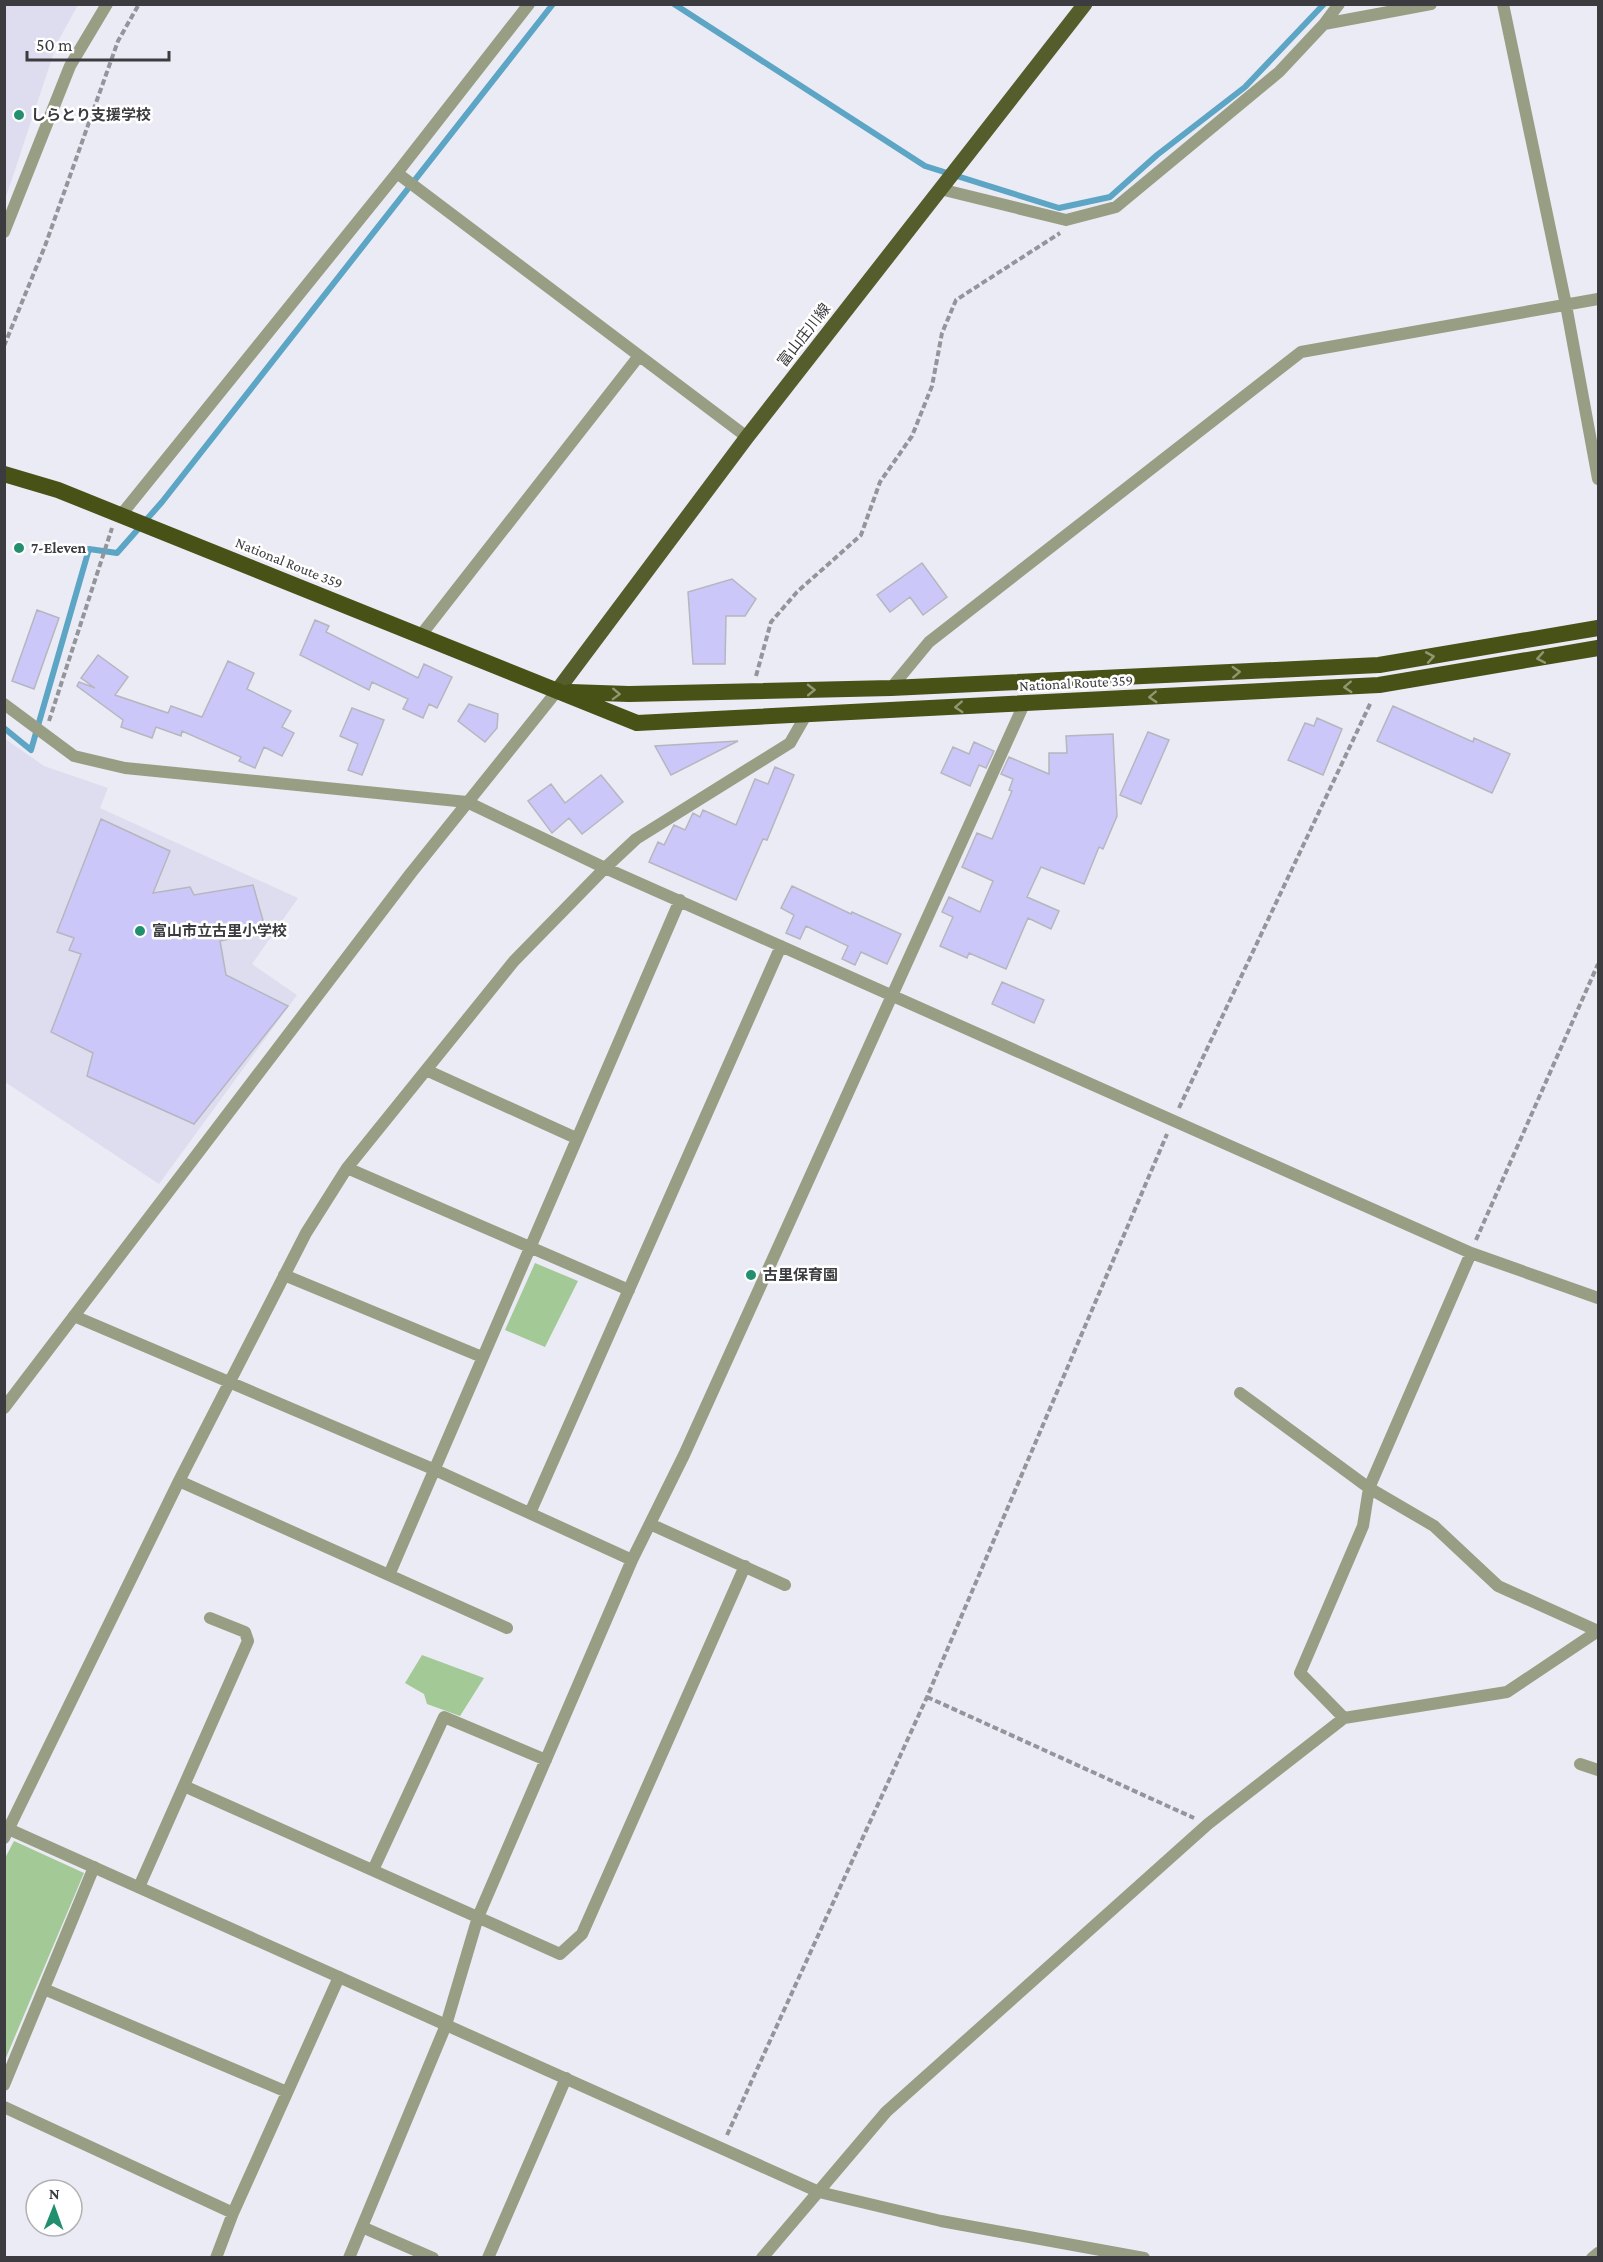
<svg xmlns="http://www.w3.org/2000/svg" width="1603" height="2262" viewBox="0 0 1603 2262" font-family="'Crimson Pro','Noto Sans JP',serif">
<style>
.built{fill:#ddddef}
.green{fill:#a3c996}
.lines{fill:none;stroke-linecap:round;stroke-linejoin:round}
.stream{stroke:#5ca5c4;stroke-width:6}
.building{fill:#cbc7f9;stroke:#b6b6bf;stroke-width:1.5}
.path{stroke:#94949b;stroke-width:4;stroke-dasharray:6 3;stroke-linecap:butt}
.minor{stroke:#989e83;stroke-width:12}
.tertiary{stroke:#989e83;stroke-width:12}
.primary{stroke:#545d2b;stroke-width:15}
.trunk{stroke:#485216;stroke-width:16}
.oneway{stroke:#919773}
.poi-dot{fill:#228f6f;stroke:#fff;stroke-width:2}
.labels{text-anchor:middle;stroke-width:5;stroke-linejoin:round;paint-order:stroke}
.poi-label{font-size:15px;font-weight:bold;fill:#3c3c40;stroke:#fff;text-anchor:start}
.street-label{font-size:15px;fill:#3c3c40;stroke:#fff}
</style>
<rect width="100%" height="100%" fill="#ebebf5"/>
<path class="built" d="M5,4L78,5L57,43L5,200Z
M4,738L44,766L108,788L100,808L298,898L252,964L297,995L159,1184L5,1082Z"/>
<path class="green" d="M535,1263L578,1281L545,1347L505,1330Z
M422,1655L484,1678L460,1716L427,1704L424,1694L405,1683Z
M14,1841L84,1873L5,2060L4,1860Z"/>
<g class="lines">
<path class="stream" d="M674,4L925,166L1059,208L1110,197L1157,155L1245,87L1324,4
M4,728L31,750L89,549L117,553L162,502L553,4"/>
</g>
<path class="building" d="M922,563L947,597L923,615L910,597L890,612L877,595Z
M732,579L756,599L745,616H726L725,664H693L688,592Z
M37,610L59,618L34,689L12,681Z
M315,620L329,626L326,632L418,678L424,664L452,677L437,708L429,704L423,718L403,709L408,699L372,682L369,690L300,655Z
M98,655L128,677L115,695L168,713L171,706L202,717L228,661L254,673L247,689L291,711L282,727L294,733L282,756L264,747L255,768L239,761L241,757L182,731L181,736L156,727L152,738L121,727L123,720L77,686L79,682L95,688L81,678Z
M469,704L498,714L497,728L485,742L458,721Z
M1393,706L1473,742L1474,738L1510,754L1492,793L1377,741Z
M352,708L384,720L362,775L348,770L358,744L340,736Z
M1317,718L1342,729L1323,775L1288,760L1305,723L1314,726Z
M1148,732L1169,740L1141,804L1120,795Z
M1113,734L1117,816L1103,849L1099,847L1084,884L1041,867L1027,897L1059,911L1051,929L1028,918L1006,969L969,953L967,958L940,946L953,917L942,912L949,897L980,912L993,881L962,867L977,833L992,839L1012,791L1009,790L1013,779L1001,774L1009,757L1049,774V753H1067L1066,736Z
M738,741L671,775L655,746Z
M974,742L994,751L986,768L979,765L970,786L941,773L953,747L969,754Z
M775,767L794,775L767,840L763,839L736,900L649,862L658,842L664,845L674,825L685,830L693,813L700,817L703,810L736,825L755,779L768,784Z
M601,775L623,802L582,834L569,818L552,833L528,801L551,784L565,803Z
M101,819L170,851L153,893L190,887L194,895L253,885L266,931L220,941L226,975L288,1006L194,1124L87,1076L93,1053L51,1032L81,954L69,950L74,938L57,932Z
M792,886L851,914L852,912L901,934L887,964L861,952L855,965L842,959L848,946L806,926L800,939L786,933L794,915L781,908Z
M1002,982L1044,1000L1034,1023L992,1004Z"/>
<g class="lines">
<path class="path" d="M4,346L45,246L118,41L139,4
M756,676L771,622L797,592L861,535L880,482L912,436L932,386L942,333L956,300L1060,233
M49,721L112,528
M1179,1108L1371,702
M1476,1240L1598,964
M927,1697L1194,1818
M727,2135L927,1697L1167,1134"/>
<path class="minor" d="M1503,4L1566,305L1598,479
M1324,24L1339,4
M397,173L747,437
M940,189L1066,220L1116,207L1279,72L1324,24L1431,4
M4,232L70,66L107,4
M421,635L639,356
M891,688L929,642L1301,352L1598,299
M467,802L605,868L1471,1253L1598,1298
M426,1070L576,1138
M347,1168L629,1290
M284,1275L482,1357
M74,1316L433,1469L632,1560
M1240,1393L1369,1488L1434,1526L1498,1586L1598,1631
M179,1481L507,1628
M530,1513L781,946
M650,1524L785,1585
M389,1575L680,900
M1344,1718L1300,1673L1363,1526L1369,1488L1471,1253
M1580,1764L1598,1770
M184,1786L560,1954L582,1934L745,1566
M4,1838L179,1481L306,1233L347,1168L514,961L605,868L636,839L790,743L806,715
M373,1870L444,1717L546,1760
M139,1887L248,1641L245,1632L210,1618
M44,1989L287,2092
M4,2085L94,1867
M4,2107L233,2213
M362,2227L433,2258
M216,2258L233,2213L339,1977
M349,2258L446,2025L478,1917L632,1560L684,1455L1024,704
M488,2258L566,2078
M762,2258L886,2112L1208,1824L1344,1718L1507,1692L1598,1631"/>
<path class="tertiary" d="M121,515L397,173L529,4
M4,704L74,756L125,768L467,802
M4,1408L411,873L557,691
M4,1827L819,2192L941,2221L1144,2258
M1592,2258L1598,2253"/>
<path class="primary" d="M557,691L747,437L1085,4"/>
<path class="trunk" d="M4,474L58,490L637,723L1379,685L1598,648
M570,692L629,694L891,688L1379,665L1598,628"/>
</g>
<defs><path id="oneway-chevron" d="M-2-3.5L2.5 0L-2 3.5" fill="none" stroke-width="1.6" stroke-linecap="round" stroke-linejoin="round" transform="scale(1.5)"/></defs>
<g class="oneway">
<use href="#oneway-chevron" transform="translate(1430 657) rotate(-10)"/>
<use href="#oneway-chevron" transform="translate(1541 658) rotate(170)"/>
<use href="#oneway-chevron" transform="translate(1236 672) rotate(-3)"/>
<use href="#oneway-chevron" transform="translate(1348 687) rotate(177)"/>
<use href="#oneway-chevron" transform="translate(811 690) rotate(-1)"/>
<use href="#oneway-chevron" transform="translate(616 694) rotate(2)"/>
<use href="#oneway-chevron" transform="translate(1153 697) rotate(177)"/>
<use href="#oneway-chevron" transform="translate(959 707) rotate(177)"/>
</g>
<g class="poi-dot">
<circle cx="19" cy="115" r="6"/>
<circle cx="19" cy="548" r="6"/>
<circle cx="140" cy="931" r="6"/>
<circle cx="751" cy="1275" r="6"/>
</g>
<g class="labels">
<g class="poi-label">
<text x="31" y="120">しらとり支援学校</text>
<text x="31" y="553">7-Eleven</text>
<text x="152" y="936">富山市立古里小学校</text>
<text x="763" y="1280">古里保育園</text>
</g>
<g class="street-label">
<text transform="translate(804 335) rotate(-52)" y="5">富山庄川線</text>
<text transform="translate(289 563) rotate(22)" y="5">National Route 359</text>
<text transform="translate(1076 683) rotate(-3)" y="5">National Route 359</text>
</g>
</g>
<rect width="1603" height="2262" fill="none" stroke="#3c3c40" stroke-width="12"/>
<g transform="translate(54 2208) rotate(1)"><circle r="28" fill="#ffffff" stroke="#b1b1b3" stroke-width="1.5"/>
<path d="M0-4.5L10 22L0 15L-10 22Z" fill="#228f6f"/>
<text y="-9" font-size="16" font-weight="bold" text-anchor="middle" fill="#3c3c40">N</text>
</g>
<path d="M27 51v9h142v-9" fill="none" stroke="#3c3c40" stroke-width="3"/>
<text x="36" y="51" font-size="18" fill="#3c3c40" stroke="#ffffff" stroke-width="4.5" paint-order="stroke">50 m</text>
</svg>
